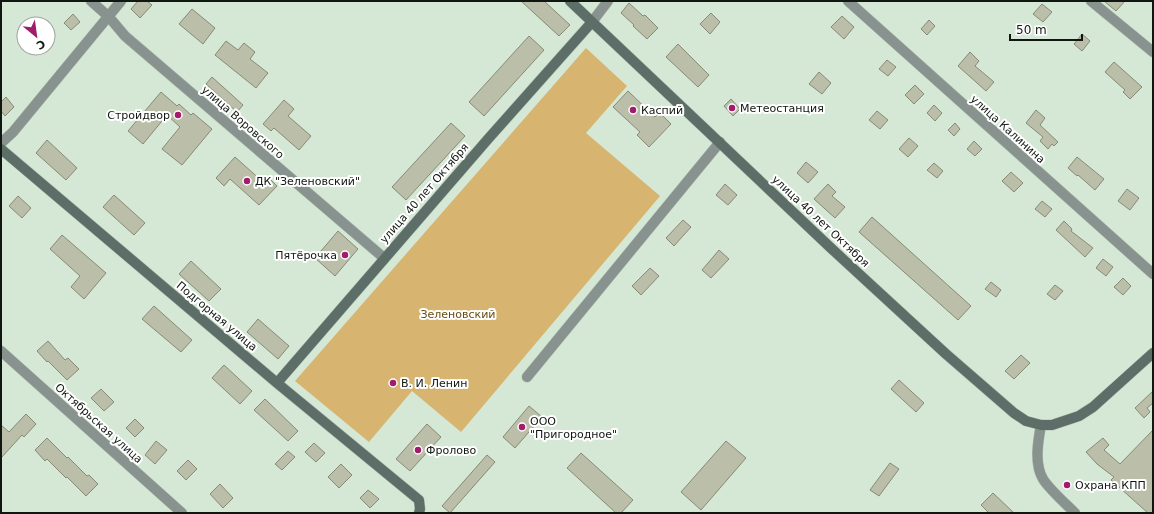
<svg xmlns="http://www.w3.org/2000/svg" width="1154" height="514" viewBox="0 0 1154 514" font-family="'DejaVu Sans',sans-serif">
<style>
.green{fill:#d7b46f}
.building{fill:#bbbea8;stroke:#878a75}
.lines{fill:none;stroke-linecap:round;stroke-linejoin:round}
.street-casing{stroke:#b2c2b2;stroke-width:11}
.secondary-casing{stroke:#b2c2b2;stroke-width:11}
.street{stroke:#889390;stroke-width:10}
.secondary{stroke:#5d6e69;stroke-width:10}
.poi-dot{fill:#a11c6a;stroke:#fff;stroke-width:1.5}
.labels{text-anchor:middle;stroke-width:4;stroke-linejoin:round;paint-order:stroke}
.poi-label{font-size:11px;fill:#101710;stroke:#fff;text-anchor:start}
.street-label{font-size:11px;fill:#101710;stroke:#fff}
.park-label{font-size:11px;fill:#674d0f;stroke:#fff}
</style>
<rect width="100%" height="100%" fill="#d5e8d6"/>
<path class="green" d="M586,48L627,86L586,133L660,196L461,432L412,391L369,442L295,381Z"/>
<path class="building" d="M138,1H147L152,5L140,18L131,9Z
M521,1H544L570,25L559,36Z
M1104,1H1125L1116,11Z
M629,3L643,16L645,15L658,28L647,39L633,26L634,25L621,13Z
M1042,4L1052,12L1043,22L1033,14Z
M192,9L215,28L203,44L179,24Z
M711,13L720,22L710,34L700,24Z
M73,14L80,22L71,30L64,23Z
M842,16L854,27L844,39L831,27Z
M929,20L935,26L927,35L921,29Z
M1082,34L1090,41L1082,51L1074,44Z
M529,36L544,50L484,116L469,102Z
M226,41L238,50L244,43L255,52L250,59L268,73L256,88L215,55Z
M678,44L709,75L698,87L666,57Z
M970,52L979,61L975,66L994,82L986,91L958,66Z
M887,60L896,67L888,76L879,69Z
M1114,62L1142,87L1130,99L1123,92L1125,90L1105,72Z
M819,72L831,83L822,94L809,84Z
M212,77L243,105L237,112L206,84Z
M915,85L924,94L914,104L905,95Z
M628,91L655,117L659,112L671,124L649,147L637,135L640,132L613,107Z
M161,92L177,106L179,104L191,115L193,113L212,129L182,165L162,149L180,127L167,115L143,144L128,131Z
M6,97L14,107L5,116L1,111V102Z
M731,99L740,109L733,116L724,106Z
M284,100L294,109L288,116L311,136L299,150L274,128L271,131L263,124Z
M934,105L942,113L935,121L927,113Z
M1036,110L1045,118L1040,125L1058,142L1054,146L1052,144L1048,149L1040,141L1043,137L1026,123Z
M877,111L888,120L880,129L869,120Z
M451,123L465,136L406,200L392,187Z
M955,123L960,129L954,136L948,130Z
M909,138L918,146L908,157L899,149Z
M47,140L77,168L66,180L36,153Z
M974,141L982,149L975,156L967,149Z
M235,157L263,182L268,177L277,186L259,205L230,179L224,186L216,178Z
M1077,157L1104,179L1095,190L1078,175L1077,176L1068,168Z
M806,162L818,172L808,183L797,173Z
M934,163L943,171L937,178L927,170Z
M1011,172L1023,183L1014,192L1002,181Z
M725,184L737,195L728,205L716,195Z
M828,184L836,192L832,196L845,207L835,218L814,199Z
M1127,189L1139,198L1130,210L1118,201Z
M114,195L145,223L134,235L103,207Z
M18,196L31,208L22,218L9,206Z
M1042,201L1052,209L1045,217L1035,209Z
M872,217L971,306L958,320L859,232Z
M683,220L691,227L674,246L666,238Z
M1064,221L1072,229L1071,231L1093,248L1085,257L1056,230Z
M338,231L358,249L335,276L315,258Z
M62,235L106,273L84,299L71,287L80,276L50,249Z
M719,250L729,259L711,278L702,270Z
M1103,259L1113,267L1106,276L1096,268Z
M191,261L221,289L209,301L179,274Z
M650,268L659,276L641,295L632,286Z
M1123,278L1131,286L1123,295L1114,287Z
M991,282L1001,290L996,297L985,289Z
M1055,285L1063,291L1055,300L1047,294Z
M154,306L192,340L181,352L142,319Z
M258,319L289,346L278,359L247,332Z
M48,341L65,360L68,358L79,369L67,380L48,361L47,362L37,351Z
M1021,355L1030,363L1014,379L1005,371Z
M224,365L252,391L240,404L212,378Z
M899,380L924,403L916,412L891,389Z
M101,389L114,402L104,411L91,398Z
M1153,391V403L1147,408L1150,412L1144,418L1135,408Z
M265,399L298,431L288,441L254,410Z
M529,406L542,417L515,448L503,437Z
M26,414L36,424L24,437L22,435L1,458V425L9,432Z
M135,419L144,428L135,437L126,428Z
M427,424L441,437L410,471L396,459Z
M1153,430V513H1148L1111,480L1114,477L1097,464L1086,452L1103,438L1109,445L1104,450L1120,464Z
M47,438L67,458L68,457L87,476L89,475L98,484L86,496L67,477L66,478L47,459L45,461L35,450Z
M156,441L167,450L155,464L145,455Z
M726,441L746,458L701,510L681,492Z
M314,443L325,453L316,462L305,452Z
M288,451L295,457L282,470L275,464Z
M581,453L633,500L621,513H616L567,468Z
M487,455L495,462L450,513L442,506Z
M188,460L197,469L186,480L177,471Z
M890,463L899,469L879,496L870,490Z
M341,464L352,475L339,488L328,477Z
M220,484L233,498L223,508L210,494Z
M368,490L379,499L370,508L360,498Z
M993,493L1014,513H989L981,505Z"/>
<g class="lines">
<g class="street-casing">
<path id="street" d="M91,1L109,17L125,36L384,258
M848,1L1153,274
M1091,1L1153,52
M592,22L608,1
M1,143L13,132L121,1
M1,351L182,513
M527,377L720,142
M1041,425C1038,441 1034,464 1043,479C1049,489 1066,504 1075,513"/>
</g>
<g class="secondary-casing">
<path id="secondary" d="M570,1L833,250L946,354L1014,413L1026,421L1041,425H1052L1079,416L1093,407L1153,353
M1,149L277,383L419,500L420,509L419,513
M277,383L488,139L592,22"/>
</g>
<use href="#street" class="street"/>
<use href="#secondary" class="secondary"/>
</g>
<g class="poi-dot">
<circle cx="732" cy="108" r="4"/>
<circle cx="633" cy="110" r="4"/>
<circle cx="178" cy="115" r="4"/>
<circle cx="247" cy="181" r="4"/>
<circle cx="345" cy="255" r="4"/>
<circle cx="393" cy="383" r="4"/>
<circle cx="522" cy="427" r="4"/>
<circle cx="418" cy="450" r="4"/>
<circle cx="1067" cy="485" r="4"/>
</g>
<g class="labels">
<g class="poi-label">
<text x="740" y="112">Метеостанция</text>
<text x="641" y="114">Каспий</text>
<text x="170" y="119" text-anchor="end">Стройдвор</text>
<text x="255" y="185">ДК "Зеленовский"</text>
<text x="337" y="259" text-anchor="end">Пятёрочка</text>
<text x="401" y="387">В. И. Ленин</text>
<text x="530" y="425">ООО<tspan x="530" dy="13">"Пригородное"</tspan></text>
<text x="426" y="454">Фролово</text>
<text x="1075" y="489">Охрана КПП</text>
</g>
<g class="street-label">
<text transform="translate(243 122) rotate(41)" y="4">улица Воровского</text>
<text transform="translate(1008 129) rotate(42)" y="4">улица Калинина</text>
<text transform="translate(424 193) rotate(-49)" y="4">улица 40 лет Октября</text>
<text transform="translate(821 221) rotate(43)" y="4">улица 40 лет Октября</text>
<text transform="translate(217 316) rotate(40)" y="4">Подгорная улица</text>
<text transform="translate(99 423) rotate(42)" y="4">Октябрьская улица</text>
</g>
<g class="park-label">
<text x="458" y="318">Зеленовский</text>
</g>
</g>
<rect width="1154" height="514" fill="none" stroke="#101710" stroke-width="4"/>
<g transform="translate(36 36) rotate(151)"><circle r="19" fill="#ffffff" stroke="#9fa29f"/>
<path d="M0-3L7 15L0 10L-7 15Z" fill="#a11c6a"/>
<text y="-6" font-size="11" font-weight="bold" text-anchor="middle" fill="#101710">С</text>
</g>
<path d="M1010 34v6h72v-6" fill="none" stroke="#101710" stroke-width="2"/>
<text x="1016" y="34" font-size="12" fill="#101710" stroke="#ffffff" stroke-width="3" paint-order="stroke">50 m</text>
</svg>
